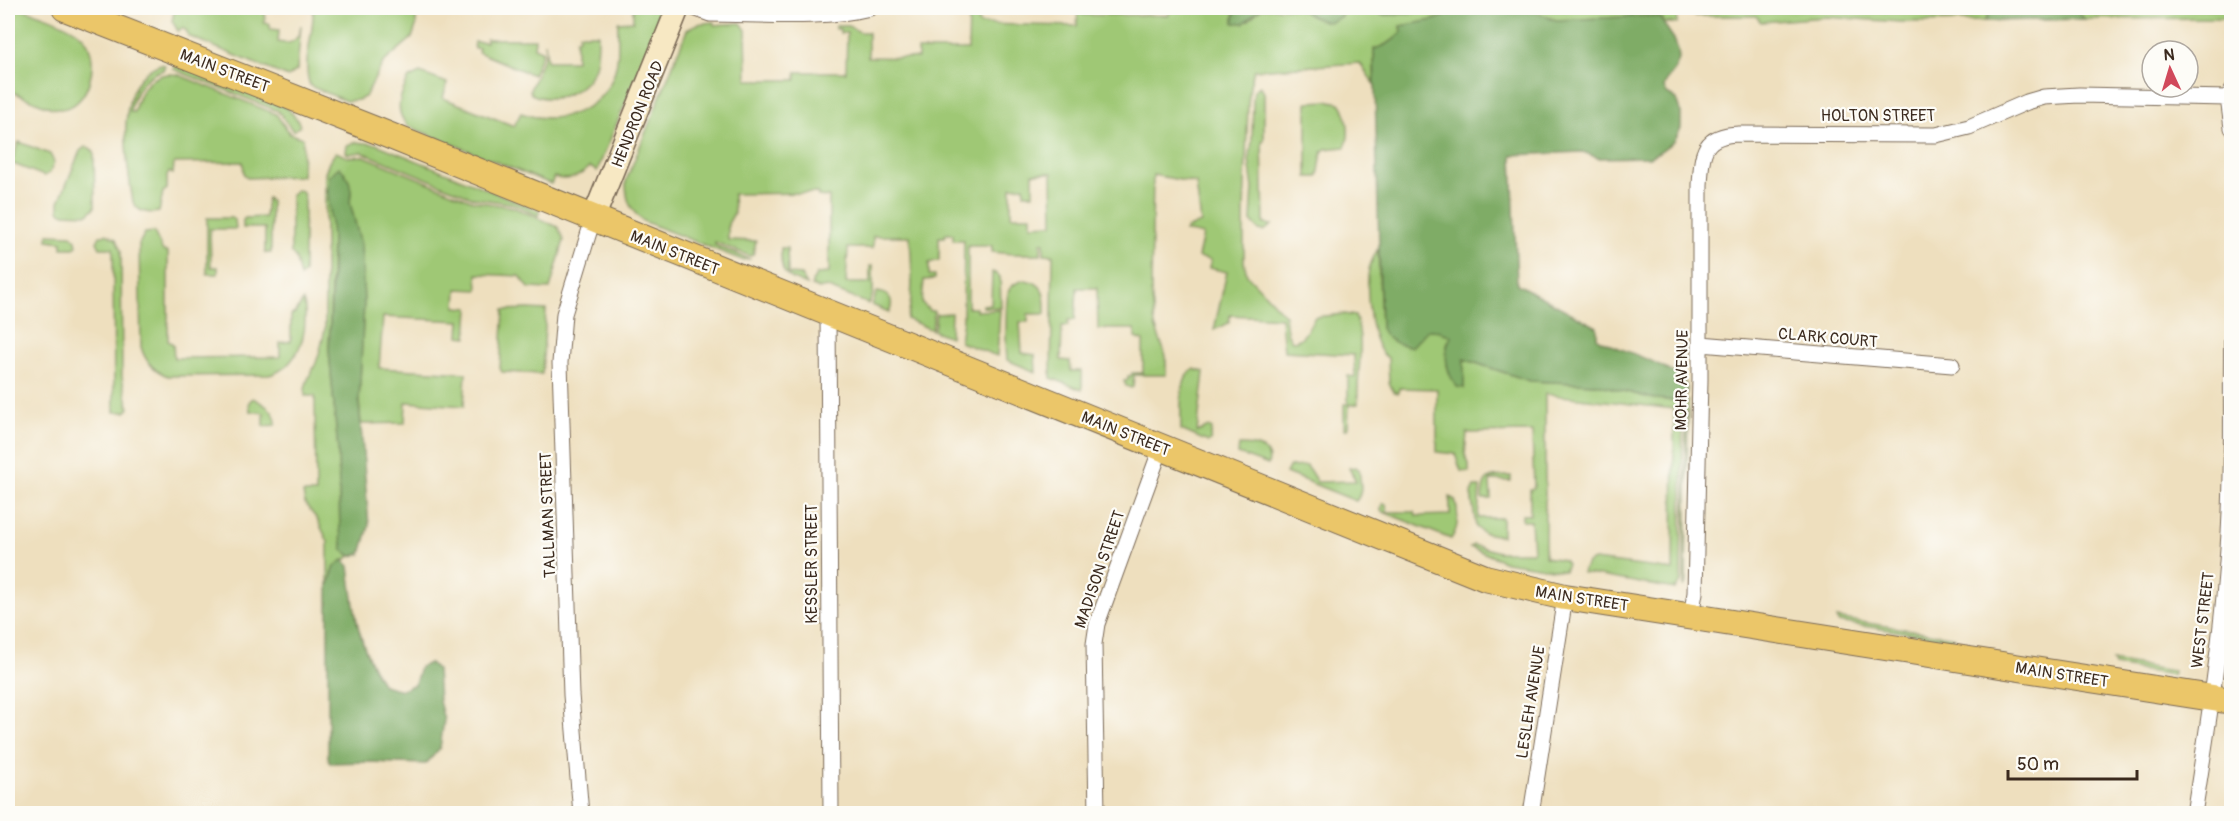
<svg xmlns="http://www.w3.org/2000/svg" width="2239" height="821" viewBox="0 0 2239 821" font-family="Pangolin,sans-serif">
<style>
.green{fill:#9fc874;stroke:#6d7949;stroke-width:1.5;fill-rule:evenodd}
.forest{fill:#7fac66;stroke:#5d6b42;stroke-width:1.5}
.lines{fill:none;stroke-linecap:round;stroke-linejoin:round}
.street-casing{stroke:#7a6956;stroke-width:17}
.secondary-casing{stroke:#7a6956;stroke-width:25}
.primary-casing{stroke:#7a6956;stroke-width:28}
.street{stroke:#fff;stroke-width:15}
.secondary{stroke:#f7e8c3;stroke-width:22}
.primary{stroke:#ebc669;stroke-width:26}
.labels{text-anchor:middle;stroke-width:4.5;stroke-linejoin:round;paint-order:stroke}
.street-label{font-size:16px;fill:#3b2a1e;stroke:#fdfcf7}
</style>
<rect width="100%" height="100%" fill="#fdfcf7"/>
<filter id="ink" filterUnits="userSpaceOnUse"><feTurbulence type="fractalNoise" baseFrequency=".0167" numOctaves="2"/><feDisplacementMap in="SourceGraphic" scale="12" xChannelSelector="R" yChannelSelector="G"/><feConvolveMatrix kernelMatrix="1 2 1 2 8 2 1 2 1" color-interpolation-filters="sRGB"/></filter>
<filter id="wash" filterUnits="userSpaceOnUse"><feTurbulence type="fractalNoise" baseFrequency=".008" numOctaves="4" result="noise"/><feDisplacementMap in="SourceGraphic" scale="24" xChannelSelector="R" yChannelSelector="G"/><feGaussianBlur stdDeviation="1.35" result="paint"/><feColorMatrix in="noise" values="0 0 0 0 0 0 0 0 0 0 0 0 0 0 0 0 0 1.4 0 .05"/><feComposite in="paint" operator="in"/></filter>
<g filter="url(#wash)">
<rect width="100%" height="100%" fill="#eedfbe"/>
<path class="green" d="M8,8C25,7 72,24 84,38C101,59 90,108 60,109C50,110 18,94 8,90Z
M175,8H266L264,23L270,24V29L279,30L278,42C293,46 299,39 301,25L297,70L288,77L188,36L187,31L182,28L178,31L172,21Z
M313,8H410V14L416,15V26L412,38L383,63L365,97L358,100L346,101L310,86C301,60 315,34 313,8Z
M633,8H665L597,171L590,167C579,177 568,182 554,177L551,184L408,126C393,111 400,95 409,78L420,73L447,83L443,98L514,126L521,113C557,126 601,112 614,74C620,57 617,39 618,22L633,21Z
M962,8H978L979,24L1077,26L1078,8H1083V15H1169L1170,8H1235L1234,23L1249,20L1261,8H1297L1305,12L1341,17L1345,8H1373L1382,15L1408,14L1436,8H1995L1990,11L1985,21L1901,22L1826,17L1761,22L1756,16H1695L1684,10L1676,14L1677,23H1663L1662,19L1649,16L1557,20C1547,19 1541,12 1531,11L1455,13L1433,20L1401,26L1402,32C1393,41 1386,46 1374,49V84L1360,63L1254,70L1250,85L1248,104L1244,209V262L1247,275L1285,315L1287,332L1292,341C1304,341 1309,326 1315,317L1344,314L1355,316C1366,343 1356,376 1358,404L1349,405L1348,429H1344V404H1348V376L1355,377L1354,355L1284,351L1281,318L1230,315L1229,323L1214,330L1227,272L1209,268L1211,260L1198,257L1203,235L1185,231L1187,228L1201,223L1196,183L1153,175L1151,290L1155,326L1166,356V375H1134L1133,387L1131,388L1126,386L1124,381L1128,380V376H1131L1132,373H1143V341L1135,338V329H1098L1097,288H1077L1075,320H1068V326H1062L1061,360L1070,361L1071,371H1082V390L1051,378L1053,255L1044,254V243H1041V254H1013L992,252V246H968V308H976V311L1000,310L997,356L960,342L963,319L964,240H953V234H946L944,237H939V260L929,263V275H935V279L924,280L922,303L930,311H934L932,330L907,319C915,293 911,263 910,236H873V248H848L846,283H870V266H873V294L869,304L826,287L819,289L812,286V282L817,274L829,273V197L818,196V193L733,194L734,213L728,224V240L756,241L753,255L750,256L715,242V245L749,259L742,260L643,221C629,209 626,199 626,181L687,30C695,23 703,23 714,22V25L741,23L746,30L747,80H796V72H846L847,33H840V29H836V26H848L860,32H868V57L918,58V50H968L969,11H962ZM1033,173H1052L1053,224L1031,225V216H1011V187L1024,186V194H1033Z
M2076,8H2231V18L2084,19Z
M579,34H598C598,45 598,57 595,67C585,92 555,105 531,94L530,90L546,51L545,42L547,61H576V39L579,38Z
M486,39H535L534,47L543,51L533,75L478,52L479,48H474V42H486Z
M161,64L165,65L163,70C144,75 133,93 130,112H134C139,89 153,69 179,75L276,114L290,134L303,138L302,176L247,178L244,174L243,162L174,163L173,174L169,172L167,175V189L163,192L159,212C149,214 137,212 133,202C127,163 111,80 161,64Z
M176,64L287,108L297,119L300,126L293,131L278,111L173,69Z
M1260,86L1264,93V140L1262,141L1264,224L1272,225L1264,231L1259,230L1251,221L1253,188L1249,160L1252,142L1253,100L1254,91Z
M1330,101L1340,103C1348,113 1351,136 1345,147L1325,149L1322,152L1318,177H1307V102Z
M19,142L50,154L54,162L50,173L44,176L11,163Z
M355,142L376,144L540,211L538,216L514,204L474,198L362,152L348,154L346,152L347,145Z
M85,147L90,148L94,152L95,207L88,214L62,213L59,210V202L80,151Z
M336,152L347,157L364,156L473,201L513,207L558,227L564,240L550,289L529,288L520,276L477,274L478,290L457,289L456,307L469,308L467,337L459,336L460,321L383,317L379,368L466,373L464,406L406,402L405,423L361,424L359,401L364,302L361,245L350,203L351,191L332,237L330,316L329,350L338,450L340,529L343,550L351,556L335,566L328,586V542L317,519L305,504L303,493H316L315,396H305C304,382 311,374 316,363C320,351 323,340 325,328V173L329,162Z
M296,190L302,191L304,196V273L300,277L296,259L291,253V195Z
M267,198L271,201V253H265V228H243V220L245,218L265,217Z
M207,218H232L235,220L236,229H210L211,267H218V274H207Z
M154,232L163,251L168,252V341L173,344L174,358L280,357V343L291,341V315L295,313L303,301C306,307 305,313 305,320C305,343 293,369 269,375L168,376C154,371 145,361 141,347L139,244L145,233Z
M48,234L71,235L76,240L77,246L74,248H62V242L48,240Z
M106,234L116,239L121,251L122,377L129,408L126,412H114L113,248H100L97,242L100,236Z
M781,248H787L788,274L801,275L807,285C783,275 781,275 781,248Z
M1378,248L1381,328L1419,340L1427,330H1435L1452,336L1447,343V366L1464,388L1463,359L1530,381L1597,384L1654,399L1688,401L1686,582L1684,587L1686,411H1683L1681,582L1675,589L1582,573L1587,563L1594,560L1673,570L1674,409L1545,394V557L1564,560L1567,564L1564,571L1506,562L1470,547L1473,545L1499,552H1533L1531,521H1522V515H1530V489L1534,488L1532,432L1467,433L1465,455L1469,464V472L1461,471L1455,454L1437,452V389L1399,388L1398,393L1394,392L1389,383L1388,358C1370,348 1365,289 1369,270C1370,263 1375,255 1378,248Z
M992,272L997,274L1000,277L1001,308L983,307V305L991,304Z
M1025,280C1046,283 1045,296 1045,314H1028V322H1020L1022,353L1035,355L1036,372L1007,360C1006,349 1005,299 1009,290C1012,284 1018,282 1025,280Z
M877,292C889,293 895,300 889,312L872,305Z
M528,309L546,310L542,374L502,372L500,368L504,310Z
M951,313L950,337L934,331L936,314Z
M1194,369L1204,372L1197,432L1209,427L1212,429L1210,441L1208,442L1181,430C1181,414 1178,377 1194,369Z
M253,398C264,404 277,411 276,425L264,426V413L250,411L249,402Z
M1239,445C1253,445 1273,447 1268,465L1238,454Z
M1307,466L1317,482L1356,481L1349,468L1356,467L1359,470C1360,480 1364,492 1356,501L1286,473L1289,467Z
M1511,476V481L1490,480L1491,499H1482C1483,474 1490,477 1511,476Z
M1474,487H1480L1478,518H1502V536L1484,533L1476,527L1471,493Z
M1450,497L1455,500C1459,513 1459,528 1451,539L1381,511L1382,504H1386L1387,512H1415L1416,516L1450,515Z
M1836,618L1955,637L1952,640L1838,622Z
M2112,661L2173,671L2172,675L2114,666Z"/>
<path class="forest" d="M1235,8H1261L1244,23H1234Z
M1297,8H1345C1333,34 1315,17 1297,8Z
M1373,8H1436L1408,14L1381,15Z
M1995,8H2076L2084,19L1985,21L1990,11Z
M1531,11C1541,12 1547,19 1557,20L1649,16L1659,17L1674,39L1678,50L1679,59L1675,70L1666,81L1664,88L1667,94L1676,99L1681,113V128L1674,141L1659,152L1649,157L1598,158L1583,152L1512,155L1517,284L1597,327V337L1600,340C1620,350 1674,366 1685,383C1689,389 1686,395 1683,401L1654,399L1597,384L1530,381L1464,359V388L1457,387C1446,373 1442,350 1452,336L1435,330H1427L1412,347C1398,344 1387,342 1381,328L1374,49C1386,46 1393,41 1402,32L1401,26L1433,20L1455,13Z
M339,167L344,172L349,180L351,191L350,203L361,245L364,302L359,402L369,526L361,554L351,556L343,550L340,529L338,450L329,350L332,279V237L328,192L329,176Z
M343,560L349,566C354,611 358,646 383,685L402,690L415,684L420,667L430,663L437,670L439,701L444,720L440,748L426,764L368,762L330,763L328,757V586L335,566Z"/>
</g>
<g filter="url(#ink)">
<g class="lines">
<g class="street-casing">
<path id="street" d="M694,8L710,14C759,14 822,20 870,8
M2232,90L2228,98L2232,128
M828,314L831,814
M1701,344L1952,365
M1691,615L1695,593L1700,380V185C1702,153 1702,135 1739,134L1936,135L1969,127L2027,102L2044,97L2079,95L2228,98
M581,814L571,695L560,363L564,314L593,219
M1097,814L1094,644L1097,624L1161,448
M1531,814L1565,597
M2194,814C2208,726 2222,637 2228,548C2234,472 2230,396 2232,321"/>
</g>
<g class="secondary-casing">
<path id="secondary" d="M593,219L678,8"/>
</g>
<g class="primary-casing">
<path id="primary" d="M65,8L378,131L1485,578L1565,597L2232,701"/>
</g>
<use href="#street" class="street"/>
<use href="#secondary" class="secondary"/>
<use href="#primary" class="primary"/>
</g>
</g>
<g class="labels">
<g class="street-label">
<text transform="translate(225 70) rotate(21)" y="6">MAIN STREET</text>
<text transform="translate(637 114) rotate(-68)" y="6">HENDRON ROAD</text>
<text x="1878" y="121">HOLTON STREET</text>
<text transform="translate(675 252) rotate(22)" y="6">MAIN STREET</text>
<text transform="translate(1828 337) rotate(5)" y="6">CLARK COURT</text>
<text transform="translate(1681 380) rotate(-89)" y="6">MOHR AVENUE</text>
<text transform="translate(1126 433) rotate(22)" y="6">MAIN STREET</text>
<text transform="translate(547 515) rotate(-92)" y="6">TALLMAN STREET</text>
<text transform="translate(811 564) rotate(-90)" y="6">KESSLER STREET</text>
<text transform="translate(1099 569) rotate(-71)" y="6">MADISON STREET</text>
<text transform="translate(1582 598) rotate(9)" y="6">MAIN STREET</text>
<text transform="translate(2202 620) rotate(-83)" y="6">WEST STREET</text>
<text transform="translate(2062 674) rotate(9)" y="6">MAIN STREET</text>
<text transform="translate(1530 702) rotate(-81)" y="6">LESLEH AVENUE</text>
</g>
</g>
<rect width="2239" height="821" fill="none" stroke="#fdfcf7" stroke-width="30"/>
<g transform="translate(2170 69) rotate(356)"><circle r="28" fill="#fdfcf7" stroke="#afa8a0" stroke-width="1.5"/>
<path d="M0-4.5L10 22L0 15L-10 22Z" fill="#d1495b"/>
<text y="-9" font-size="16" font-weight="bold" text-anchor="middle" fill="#3b2a1e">N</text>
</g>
<path d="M2008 770v9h129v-9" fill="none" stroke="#3b2a1e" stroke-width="3"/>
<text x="2017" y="770" font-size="18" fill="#3b2a1e" stroke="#fdfcf7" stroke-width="4.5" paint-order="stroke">50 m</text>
</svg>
